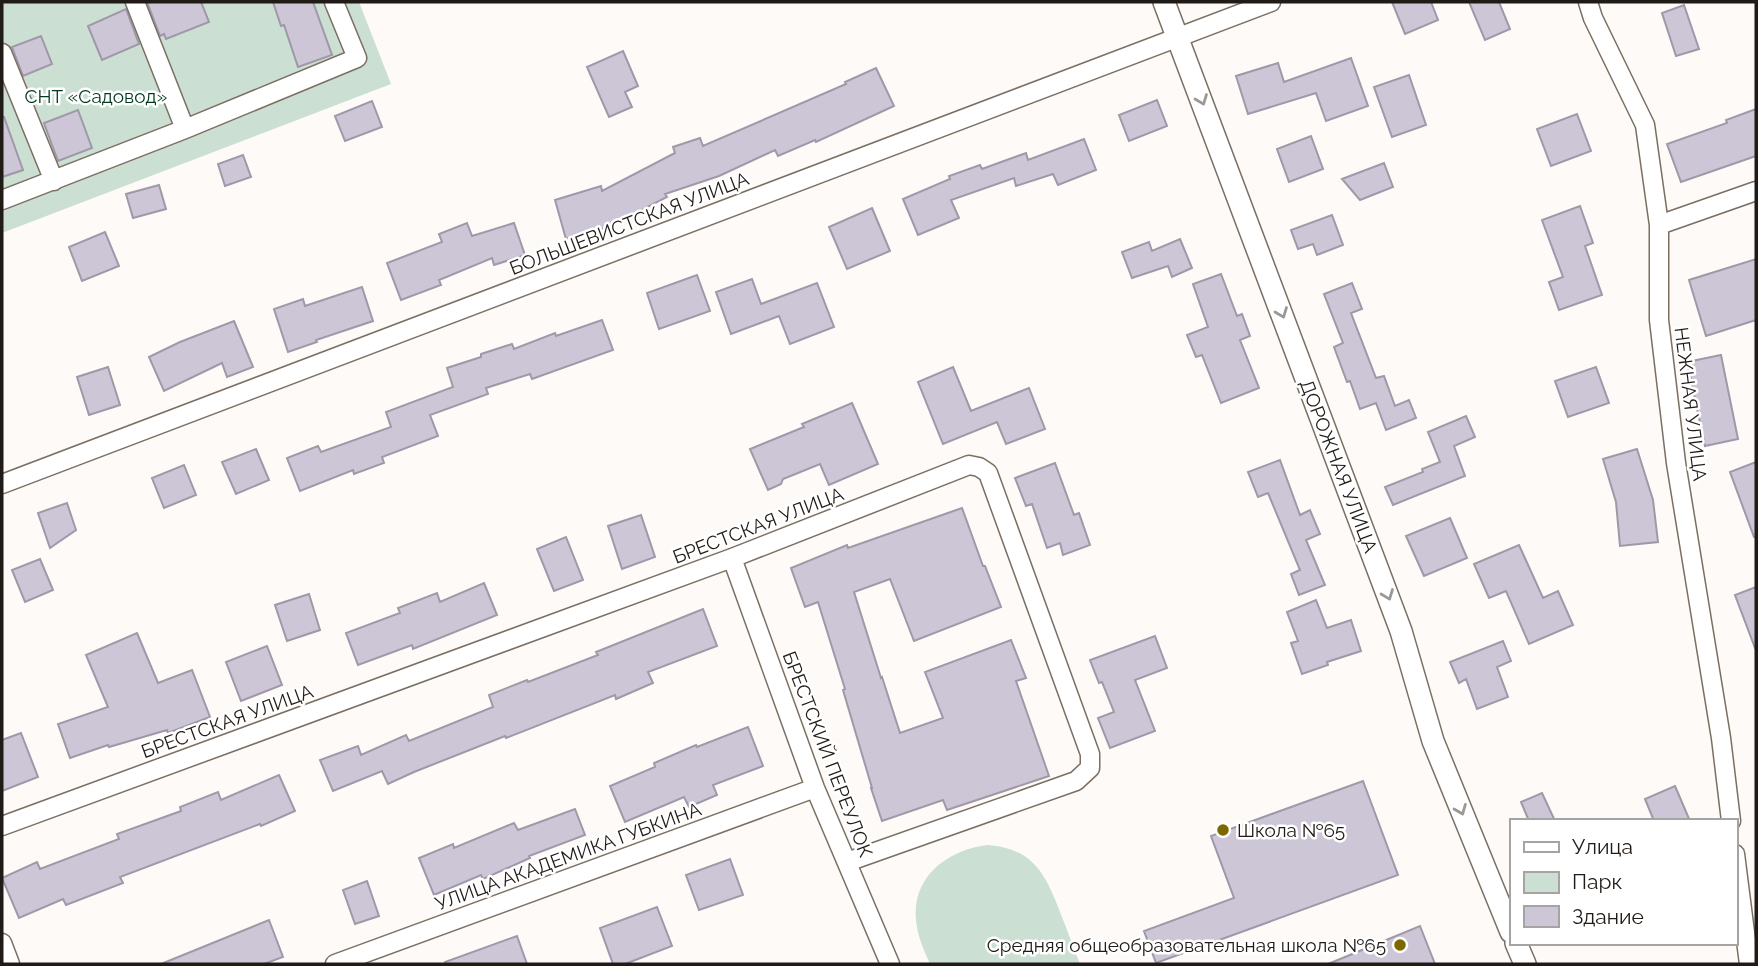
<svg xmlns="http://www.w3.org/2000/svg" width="1758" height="966" viewBox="0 0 1758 966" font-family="Raleway,sans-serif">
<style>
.green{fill:#cbdfd2}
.building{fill:#cdc6d7;stroke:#9f98a8;stroke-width:2}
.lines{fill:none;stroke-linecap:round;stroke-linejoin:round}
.minor-casing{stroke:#7b6f62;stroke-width:21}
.tertiary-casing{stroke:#7b6f62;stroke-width:24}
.minor{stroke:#fff;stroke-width:18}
.tertiary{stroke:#fff;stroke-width:21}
.oneway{stroke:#9b9896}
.poi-dot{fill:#7d6800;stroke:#fff;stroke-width:2.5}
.labels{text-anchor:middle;stroke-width:5;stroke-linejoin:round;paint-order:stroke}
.park-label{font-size:19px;fill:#02391f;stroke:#fff}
.street-label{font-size:19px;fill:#201b16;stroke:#fff}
.poi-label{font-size:19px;fill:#201b16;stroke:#fff;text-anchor:start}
</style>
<rect width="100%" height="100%" fill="#fdfaf7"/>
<path class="green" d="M2,2H359L391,84L2,233Z
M988,845C1033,849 1045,873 1060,912C1067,929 1073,947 1080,964H930C925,952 919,940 917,927C908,880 945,850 988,845Z"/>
<path class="building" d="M147,2H201L209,22L166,39L164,34L160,36Z
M273,2H313L332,55L298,67L284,25L281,26Z
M1392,2H1431L1438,20L1405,34Z
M1469,2H1499L1510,29L1485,40Z
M1684,5L1699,49L1676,56L1662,13Z
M126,9L139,44L102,60L88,26Z
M41,36L52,64L23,76L12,47Z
M623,51L638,86L625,92L632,107L609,117L587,67Z
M1351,58L1368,106L1326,121L1316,93L1248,114L1236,76L1278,63L1284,82Z
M876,68L894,106L816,142L815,140L778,156L775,150L719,176L665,194L667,197L609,227L566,239L555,200L601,186L602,191L675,153L673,147L700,138L703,146L846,84L845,82Z
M1409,75L1426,125L1392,137L1374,87Z
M1157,100L1167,126L1129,141L1119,115Z
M372,101L382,127L345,141L335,116Z
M1756,109V156L1681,182L1667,144L1727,123L1726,120Z
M78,110L92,148L58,161L44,123Z
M1577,114L1591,151L1551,166L1537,129Z
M2,117H4L23,170L2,177Z
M1311,136L1323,169L1289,182L1277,149Z
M1084,139L1096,170L1058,185L1053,174L1016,186L1014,178L951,200L959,218L918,235L903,199L950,179L949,176L980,165L982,169L1026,153L1028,160Z
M243,155L251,177L225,186L218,164Z
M1384,163L1393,187L1360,200L1342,179Z
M159,185L166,209L133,218L126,194Z
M1580,206L1593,243L1585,246L1602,295L1559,310L1549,282L1563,277L1542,220Z
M872,208L890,251L847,269L829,227Z
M1332,215L1343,245L1317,255L1313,244L1298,249L1291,230Z
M467,223L472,236L514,223L525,255L494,265L492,258L439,280L441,285L401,300L387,263L442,242L439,234Z
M105,232L119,266L82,281L69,247Z
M1180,239L1192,268L1172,277L1168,266L1132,278L1122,252L1149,242L1152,251Z
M1756,259V320L1706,336L1689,280Z
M1221,274L1237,316L1242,314L1250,336L1240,340L1259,388L1221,403L1202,355L1196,357L1187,335L1208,327L1193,284Z
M697,275L710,311L659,329L647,293Z
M752,279L761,304L817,283L834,327L790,344L779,316L731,334L716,292Z
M1352,283L1362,309L1351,313L1376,378L1384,376L1395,406L1409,400L1416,418L1386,430L1376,403L1360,409L1350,381L1347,382L1334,347L1343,343L1324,294Z
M362,287L373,321L316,340L317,342L288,352L274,309L303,299L305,306Z
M602,320L613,350L532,379L530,374L486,388L488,394L430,415L438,436L382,457L384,463L354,474L353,470L300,491L287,458L318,446L321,452L391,427L386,412L453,387L447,368L481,357V354L512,344L514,349L555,333L556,336Z
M234,321L253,367L227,377L222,363L164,391L149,357L180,342Z
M1721,355L1738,439L1705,446L1687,362Z
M108,367L120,405L89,415L77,377Z
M953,367L971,411L1029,388L1045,429L1006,444L997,422L943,444L918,382Z
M1596,367L1609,403L1568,417L1555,381Z
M852,403L878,464L829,485L820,464L783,479L781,484L768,490L750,449L804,427L802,424Z
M1466,416L1475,437L1454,446L1465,476L1393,505L1385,487L1423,472L1422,469L1440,462L1428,432Z
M256,449L269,480L236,494L222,462Z
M1637,449L1653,500L1658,542L1620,546L1616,502L1603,459Z
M1280,460L1300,515L1310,510L1320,534L1306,540L1325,585L1299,595L1291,574L1300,570L1268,493L1258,497L1248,472Z
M1756,462V537H1754L1730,472Z
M1055,463L1074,515L1079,513L1090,545L1063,555L1060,543L1047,548L1032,504L1026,506L1015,478Z
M184,465L196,495L164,508L152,478Z
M67,503L76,530L50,548L38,513Z
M962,508L983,566H985L1001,607L914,641L890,579L854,592L881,678L882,677L900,733L943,718L925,672L1011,640L1026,678L1016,681L1049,776L947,810L943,800L882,821L871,788H872L843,690L845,689L818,602L805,607L791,568L847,545L848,548Z
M641,515L655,557L622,569L608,526Z
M1450,518L1467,558L1424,576L1406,536Z
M566,537L583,580L554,591L537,549Z
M1519,545L1543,598L1558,591L1573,625L1529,644L1506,591L1489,598L1474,564Z
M40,559L53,590L25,602L12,570Z
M484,583L497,615L413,649L412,645L358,665L346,633L400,613L398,608L437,593L440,602Z
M1756,587V647L1755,648L1735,595Z
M309,594L320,630L287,641L275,605Z
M1316,600L1327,628L1351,620L1361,651L1327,662L1328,665L1302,674L1291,643L1298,641L1287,612Z
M703,609L717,646L648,672L653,683L616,699L615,695L506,738L505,736L414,772L388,784L382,771L333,791L320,760L358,746L361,755L406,735L409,741L493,707L489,695L527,680L528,682L598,655L596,652Z
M137,633L158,683L192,670L210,717L168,733L167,730L109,747L108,745L70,758L58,724L108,707L86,655Z
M1155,636L1167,668L1135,680L1155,731L1110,748L1098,718L1114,712L1102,682L1099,683L1090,660Z
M1503,641L1511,661L1497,667L1508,697L1477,709L1466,679L1459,683L1450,662Z
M267,646L282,685L241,701L226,662Z
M748,727L763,766L713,785L717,795L689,807L684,797L625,822L610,786L655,767L654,763L696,745L697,747Z
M21,733L38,777L2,791V740Z
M279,775L295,811L261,826L260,824L120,877L123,883L66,905L63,899L19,918L2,878L37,862L40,869L119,839L117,834L181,811L180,807L218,792L221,800Z
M1363,781L1398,875L1156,963L1144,931L1234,898L1211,836Z
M1675,786L1690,821H1654L1645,799Z
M1542,793L1555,821H1529L1521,802Z
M575,809L585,835L529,856L530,858L483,879L481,875L434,895L419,858L453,844L454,848L514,823L518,830Z
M730,859L743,895L699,910L686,875Z
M367,881L379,916L355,924L343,890Z
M657,907L672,946L625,964H613L600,928Z
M269,920L283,957L264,964H161Z
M1420,926L1435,964H1328Z
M517,936L527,964H446L445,962Z"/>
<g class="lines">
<g class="minor-casing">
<path id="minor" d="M135,2L185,129
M1588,2L1593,18L1645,125L1659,225V320L1676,463L1721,738L1731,821
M2,53L54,181
M2,200L185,129L357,58L334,2
M1659,225L1756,191
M2,484L1271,2
M732,558L815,788L890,964
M2,826L732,558L969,465L979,467L988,473L1090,754V768L1076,781L847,862
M1735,854L1749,964
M2,943L10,964
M335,964L815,788"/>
</g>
<g class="tertiary-casing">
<path id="tertiary" d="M1164,2L1401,631L1433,741L1511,932
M1516,943L1525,964"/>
</g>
<use href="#minor" class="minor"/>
<use href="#tertiary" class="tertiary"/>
</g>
<defs><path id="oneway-chevron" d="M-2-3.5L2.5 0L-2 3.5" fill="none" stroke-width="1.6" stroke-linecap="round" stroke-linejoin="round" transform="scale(1.75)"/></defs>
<g class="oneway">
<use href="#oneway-chevron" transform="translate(1202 100) rotate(69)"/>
<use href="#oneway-chevron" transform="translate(1282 313) rotate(69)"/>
<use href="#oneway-chevron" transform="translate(1388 595) rotate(69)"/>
<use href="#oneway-chevron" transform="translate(1461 810) rotate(68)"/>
</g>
<g class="poi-dot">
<circle cx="1223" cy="830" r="7"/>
<circle cx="1400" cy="945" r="7"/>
</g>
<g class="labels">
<g class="park-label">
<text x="96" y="103">СНТ «Садовод»</text>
</g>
<g class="street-label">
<text transform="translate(629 223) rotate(-21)" y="7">БОЛЬШЕВИСТСКАЯ УЛИЦА</text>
<text transform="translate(1691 404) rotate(83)" y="7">НЕЖНАЯ УЛИЦА</text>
<text transform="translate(1339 466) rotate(69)" y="7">ДОРОЖНАЯ УЛИЦА</text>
<text transform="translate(758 525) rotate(-21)" y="7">БРЕСТСКАЯ УЛИЦА</text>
<text transform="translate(227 721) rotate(-20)" y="7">БРЕСТСКАЯ УЛИЦА</text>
<text transform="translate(828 754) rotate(69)" y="7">БРЕСТСКИЙ ПЕРЕУЛОК</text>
<text transform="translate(568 856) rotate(-20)" y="7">УЛИЦА АКАДЕМИКА ГУБКИНА</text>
</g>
<g class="poi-label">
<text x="1237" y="837">Школа №65</text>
<text x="1386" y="952" text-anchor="end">Средняя общеобразовательная школа №65</text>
</g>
</g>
<rect width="1758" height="966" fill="none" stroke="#201b16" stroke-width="7"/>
<rect x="1510" y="819" width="228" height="126" fill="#ffffff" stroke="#a6a4a2" stroke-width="2"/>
<rect x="1524" y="842" width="35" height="10" fill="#ffffff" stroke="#a6a4a2" stroke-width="2"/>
<text x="1572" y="854" font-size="21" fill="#201b16">Улица</text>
<rect x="1524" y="872" width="35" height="21" fill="#cbdfd2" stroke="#a6a4a2" stroke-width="2"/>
<text x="1572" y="889" font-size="21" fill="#201b16">Парк</text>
<rect x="1524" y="906" width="35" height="21" fill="#cdc6d7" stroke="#a6a4a2" stroke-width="2"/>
<text x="1572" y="924" font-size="21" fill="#201b16">Здание</text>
</svg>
